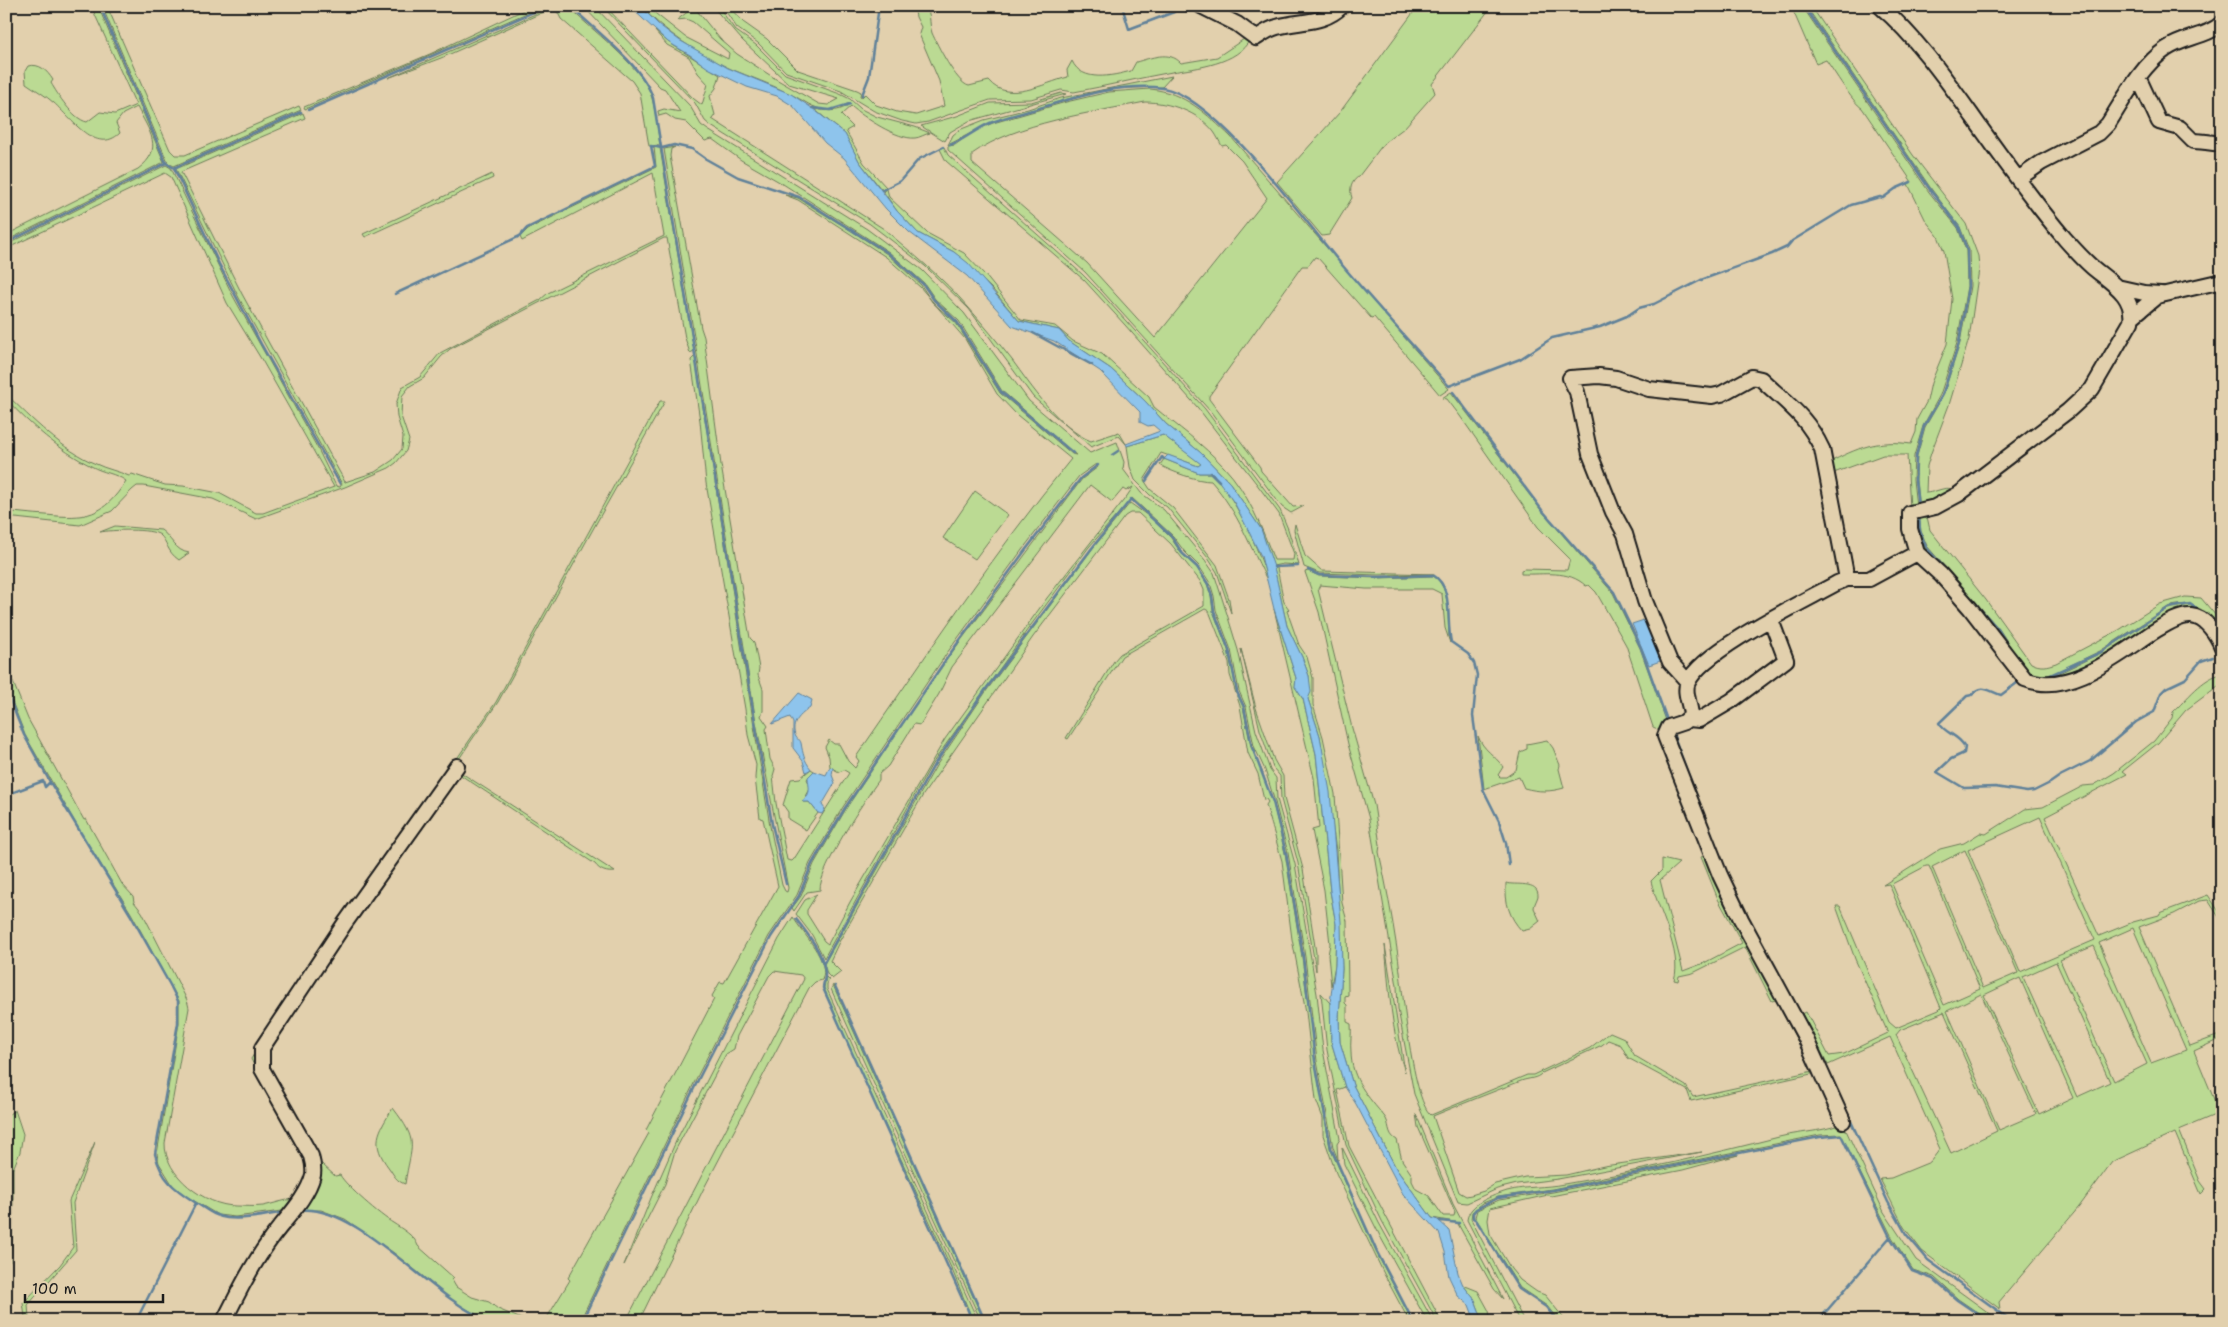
<svg xmlns="http://www.w3.org/2000/svg" width="2228" height="1327" viewBox="0 0 2228 1327" font-family="'Shantell Sans',sans-serif">
<style>
.green{fill:#bbda93;stroke:#6c7b58;fill-rule:evenodd}
.water{fill:#8ec4ec;stroke:#608199}
.lines{fill:none;stroke-linecap:round;stroke-linejoin:round}
.stream{stroke:#608199;stroke-width:2.5}
.minor-casing{stroke:#1c1c1c;stroke-width:18}
.minor{stroke:#e2d0ad;stroke-width:14}
</style>
<rect width="100%" height="100%" fill="#e2d0ad"/>
<filter id="ink" filterUnits="userSpaceOnUse"><feTurbulence type="fractalNoise" baseFrequency=".02" numOctaves="2"/><feDisplacementMap in="SourceGraphic" scale="10" xChannelSelector="R" yChannelSelector="G"/><feConvolveMatrix kernelMatrix="1 2 1 2 8 2 1 2 1" color-interpolation-filters="sRGB"/></filter>
<g filter="url(#ink)">
<path class="green" d="M91,6H98L164,162L6,241V235L138,169C165,149 149,131 137,107L123,114L116,123L120,133C96,156 71,118 54,103C45,95 36,90 26,83L25,71L28,66C40,63 47,71 53,80L51,83C58,95 73,119 87,122L100,112L115,114L136,105Z
M102,6H107L170,150L175,155H185L299,106L301,110L174,166L168,163Z
M532,6H543L305,109L304,107L430,54Z
M549,6H567C590,28 639,65 650,92C656,109 657,128 660,145L649,146L640,93L632,81L561,19L555,7L441,58L388,78L549,8Z
M583,6H594L690,106L701,125L708,130L867,229L922,270L964,313L1029,401L1090,453L1117,442L1124,462L1123,469L1141,493L1164,510L1205,560L1214,573L1227,614L1238,650L1256,731L1270,770L1276,778L1277,799L1295,864L1317,994L1323,1050L1340,1139L1337,1144L1338,1160L1333,1147L1317,1061L1305,957L1288,853L1275,802L1265,770L1254,746L1246,707L1239,691L1231,650L1216,610L1214,596L1210,583L1199,566L1184,551L1173,536L1132,498L1089,547L1028,629L932,764L824,958L812,935L796,914L805,900L817,894L807,910V914L824,941L828,944L850,902L945,739L1047,598L1127,496L1133,487L1126,491L1123,489L1112,502L1090,485L952,667L939,694L920,725L914,724L888,766L879,774V780C865,799 819,869 820,890L807,892L794,911L792,908L801,896L814,864L847,807L913,709L950,655L1082,479L1098,467L1096,464L1079,476L1022,550L947,653L843,807L810,863L797,895L769,936L697,1077L580,1321H545L570,1280L568,1278L649,1133L646,1130L714,999L712,996L720,982L724,983L778,886L763,819L760,818L755,778L756,765L748,735L745,709L706,483L700,421L691,360L695,356L770,826L782,885L785,891L787,892L788,888L756,722L664,149L675,147L671,149L670,156L701,328L704,337L721,465L750,638L754,642L759,668L758,675L763,689V711L761,716L768,726L766,729L770,759L775,769L773,776L776,803L787,860L792,861L794,859L849,773L844,770L839,772L830,767L829,757L825,747L829,740L834,744H839L848,761L855,768L859,761L856,757C926,656 993,554 1071,459L1017,415L997,394L965,339L920,287L886,257L798,200L785,195L798,198L850,230L887,254L921,285L932,302L956,323L1000,393L1072,454L1076,455L1002,391L959,321L935,299L924,283L889,252L783,184L741,160L712,139L705,141L686,122L675,120L666,114L659,116L658,111L664,109L680,112L665,89L660,87Z
M602,6H605L694,99L702,105L708,84L698,73L689,57L667,45L655,31L668,42L720,75L716,88L710,96L715,115L712,119L884,229C913,254 943,278 968,307C983,324 998,342 1012,360C1031,386 1060,429 1091,441L1119,432L1126,444L1119,436L1091,447L1033,397L969,309L925,266L870,224L711,126L705,121L695,103Z
M640,6H646L685,37L728,59L729,53L693,22L686,19L677,20L694,7L720,39L737,54L776,79L819,104L828,105L839,99L789,84L742,40L712,6H718L735,30L756,45L785,74L840,94L850,99L861,109L877,117L915,127L930,133C925,134 919,138 915,138C898,140 863,117 851,106L841,115L853,127L846,131L864,163L886,187L881,189L859,161L845,134L814,109C826,111 841,113 850,103C843,105 836,110 828,110C812,109 804,100 790,94C771,84 750,77 731,69C696,53 667,33 640,6Z
M722,6H728L743,22L767,39L798,70L857,90L861,92L860,96L862,97L865,94L876,105L897,112L916,115L944,106L939,81L919,34L921,27L916,17L914,6H930L928,10C931,18 929,25 932,33C937,44 956,83 969,86L989,81C1008,104 1044,83 1068,77L1067,70L1072,61C1082,83 1112,76 1131,71L1136,62C1151,58 1169,50 1181,63L1217,57L1250,35V39C1238,64 1196,68 1172,72C1139,78 1107,86 1074,92L1061,90L1031,99L990,100L928,122L916,124L902,121L874,111L841,91L786,72L758,43L737,28Z
M1418,6H1492L1432,84L1435,93L1404,128L1384,143L1359,176C1351,182 1349,189 1352,198L1329,235L1322,236L1277,182L1340,112Z
M1791,6H1802L1929,192L1958,228L1966,251L1967,286L1957,343L1940,395L1923,426L1914,456L1913,480L1916,506L1910,509L1907,455H1883L1831,474L1828,463C1857,448 1878,439 1911,444L1916,432L1917,419L1927,401L1931,383L1947,344L1952,299L1944,251L1938,236L1926,221L1908,184L1912,182L1862,108C1853,103 1834,71 1826,60L1816,64Z
M1806,6H1811L1913,155L1966,224L1978,256L1979,269L1969,339L1949,405L1931,453L1927,466L1926,493C1938,492 1949,483 1957,493L1919,509L1916,480L1917,456L1925,427L1943,396L1960,343L1970,286L1969,250L1960,227L1932,190Z
M1172,76L1162,87L1107,89L1064,100L992,122L948,145L953,135L959,130L984,120L1028,109L1061,98Z
M1150,89C1184,92 1207,114 1231,137L1449,389L1440,395L1374,317L1371,318L1318,258L1315,257L1308,266H1302L1209,396V399L1260,467L1261,471L1293,507L1304,506L1291,513L1282,507L1211,412L1085,272L948,150V146L955,145L974,131L993,123L1066,102L1109,92ZM1145,102C1169,102 1199,112 1214,132C1217,136 1219,141 1222,146L1226,145L1242,161L1267,198L1155,338L1087,263L972,163V154C1017,122 1091,113 1145,102Z
M1061,93L1066,94L969,121L950,132L945,141L921,126L957,116L990,103L1031,102Z
M303,113L305,118L181,172L242,294L345,482L375,472L393,460L402,449L403,437L397,417L396,404L402,387L420,377L440,353L540,300L548,293L664,236L653,173L522,241L520,237L528,229L656,167L654,147L660,148L694,351L690,353L685,338L667,238H664L450,349L441,357L424,378L410,386L402,396L401,416L409,440L406,451L396,463L389,468L345,487L256,519L213,499L144,486H137L132,490L112,511L80,525L6,517V511C20,513 32,514 46,515C86,519 103,517 126,481C115,473 103,473 91,466C59,450 30,425 6,399V394C32,419 62,450 96,464C106,469 118,471 129,476L132,474L165,485L183,486L219,493L256,513H263L334,487L263,362L227,303L171,177L165,173L6,249V245L166,165L171,168L233,296L318,449L336,486L340,487L342,484L239,298L176,169Z
M944,147L948,155L1082,274L1100,292L1205,409L1280,510L1288,529L1299,565L1283,564L1273,566L1261,529L1230,483L1201,453L1166,424L1145,401L1111,369L1069,341L1059,330L1019,321L993,290L954,252L918,233L897,211L883,191L887,189L889,197L927,233L964,253L985,275L1021,320L1055,326L1073,341L1102,354L1149,397L1154,407C1177,426 1203,444 1224,467C1248,492 1262,528 1274,560H1293L1294,554L1279,514L1256,483L1198,408L1125,325L1084,280L946,161L940,149Z
M492,174L493,178L365,237L363,234Z
M1451,392L1541,510L1613,593L1640,648L1667,723L1662,731L1653,727L1626,645L1596,592L1589,585L1586,586C1568,569 1544,575 1521,574V570L1524,569L1567,570L1570,559L1538,527L1460,416L1447,399L1442,398Z
M660,401H665L603,511L498,702L469,744L255,1068L251,1059L261,1042L496,702Z
M1163,435L1202,464L1198,466L1161,453L1144,480L1150,489L1173,508L1217,565L1229,599L1231,613L1217,572L1208,558L1167,507L1150,495L1135,480L1130,467L1127,446Z
M1164,459L1199,473H1213C1237,502 1259,548 1269,584C1250,547 1239,513 1211,481C1198,481 1171,472 1160,465Z
M975,491L1008,515L975,559L943,538Z
M1130,503L1151,518L1171,538L1181,553L1197,568L1207,584L1211,596L1213,611L1228,650L1237,692L1243,707L1251,747L1262,771L1273,803L1285,853L1302,957L1315,1061L1330,1148L1376,1252L1412,1321H1409L1384,1274L1336,1173L1323,1135V1118L1316,1100L1306,1012L1292,939L1282,861L1266,805L1268,802L1266,799L1264,800L1258,774L1248,753L1240,706L1230,675L1229,662L1209,611L1205,609L1122,656L1068,739L1066,738L1114,661L1120,654L1204,606V590L1200,581L1171,544L1138,513H1130L1125,516L1033,637L923,795L839,942L830,961L841,972L832,979L827,974L824,964L936,766L987,690L1093,548Z
M1926,512L1930,530L1986,600L2031,663C2041,668 2047,666 2056,663L2119,630L2160,604L2185,597L2201,598L2222,623V635C2209,611 2195,599 2168,607L2100,651L2050,675L2043,677L2031,674L2025,669L1999,629L1927,546L1921,531L1919,514Z
M1917,514L1919,532L1925,547L1997,630L2030,676L2051,677L2101,653L2168,609L2189,605L2199,610L2208,618L2192,614L2080,675L2033,681L1929,561L1912,529Z
M1295,524L1305,556L1322,571L1434,574L1379,575L1319,573L1304,567L1294,530Z
M115,526L161,530C171,537 175,551 189,553L179,560C166,551 168,542 160,535C151,528 111,530 100,532Z
M1274,568H1277L1284,602L1289,609L1287,611L1299,645L1307,657L1313,678V705L1323,737L1335,794L1342,903L1347,921L1348,991V995L1345,996V1003L1347,1005V1022L1351,1024C1352,1034 1350,1043 1351,1052C1351,1079 1369,1098 1384,1116C1391,1124 1386,1134 1397,1140L1402,1160L1412,1175V1181L1416,1189L1429,1196L1443,1216H1454L1455,1212L1418,1127L1416,1114L1453,1204L1503,1299L1494,1289L1458,1224L1460,1223L1432,1218L1397,1170L1353,1085L1340,1042L1339,1018L1342,969L1336,851L1320,736L1308,699L1309,676L1302,657L1287,626Z
M1308,571L1319,576L1379,578L1433,576C1453,588 1446,623 1450,643L1445,628L1442,594L1432,589H1366L1320,585L1318,589L1352,728L1374,805L1380,845L1379,852C1386,884 1392,916 1397,949C1402,979 1411,1099 1431,1115L1527,1075H1533L1590,1048L1610,1032L1624,1038L1635,1056L1686,1086L1693,1097L1813,1071L1776,1000L1772,1001L1745,947L1693,973L1679,976L1678,981L1674,980C1683,953 1657,908 1651,881L1662,870V859L1679,863L1660,880L1683,971L1704,963L1742,943L1718,899L1701,857L1708,854L1820,1072L1691,1101L1687,1090L1628,1058L1621,1045L1608,1040L1602,1045L1542,1073C1537,1079 1529,1078 1521,1081C1492,1092 1462,1104 1433,1116L1459,1192L1466,1196L1471,1195L1484,1191L1495,1184L1525,1177L1566,1175L1604,1166L1702,1152L1558,1179L1517,1184L1497,1189L1467,1203L1458,1202L1414,1094L1398,1009L1397,986L1369,819L1348,744L1319,612L1305,572Z
M1274,609L1296,678L1295,687L1303,699L1316,754L1330,891L1336,924L1335,965L1331,986L1328,955L1330,944L1324,890L1312,830L1319,828L1314,778Z
M1241,649L1256,708L1274,760L1283,776L1284,798L1303,869L1316,953V971L1298,863L1281,799L1280,776L1273,768L1260,730Z
M6,665L28,719L84,820L86,819L122,884L133,896L134,902L142,912L187,1000L189,1008L165,1143C164,1175 205,1206 236,1206C245,1206 255,1207 263,1206C273,1204 283,1200 294,1199L304,1182L290,1210L235,1217L218,1215L181,1193L172,1184L159,1163L157,1154L179,1023V1001L131,913L80,831L25,735L6,686Z
M2222,674V683L2186,710L2158,743L2123,771L2127,774L2045,817L2099,936L2133,922L2159,915L2160,913L2208,895L2222,916V922L2208,900L2199,901L2174,914L2139,927L2190,1046L2222,1034V1038L2194,1051L2218,1109L2222,1107V1112L2179,1130L2200,1181L2206,1189L2201,1194L2175,1133L2112,1162L2079,1207L1999,1302L2000,1309L1922,1251L1904,1227L1880,1179L1891,1178L1930,1162L1940,1149L1890,1037L1828,1065L1802,1014L1806,1012L1829,1056L1844,1054L1888,1033L1855,959L1836,906H1840L1889,1022L1896,1028L1939,1010L1941,1008L1889,884L1883,885L1940,849L1964,843L1980,833L1986,834L2025,809L2043,807L2083,786L2094,785L2114,773L2154,741L2172,718L2173,712C2186,700 2203,677 2222,674ZM2040,817L2095,940L2020,972L1968,850ZM1965,850L2018,973L1983,988L1932,867ZM1926,866H1929L1980,989L1944,1005L1892,884ZM2133,928L2186,1050L2151,1063L2099,943ZM2094,946L2147,1064L2114,1081L2060,960ZM2056,962L2110,1082L2077,1097L2023,977ZM2020,978L2073,1098L2039,1114L1984,995ZM1981,994L2036,1114L1999,1130L1947,1011ZM1944,1012L1997,1131L1951,1153L1896,1035L1900,1030Z
M1478,736C1483,750 1495,755 1503,767L1498,775L1500,777H1506L1516,770L1520,752L1527,749V744L1547,740L1553,748L1560,765L1559,769L1564,788C1550,792 1539,792 1524,788L1519,777L1484,789Z
M811,769L814,771L807,779L811,787L803,802H809L818,813L806,830L788,819V812L783,805L791,779L800,778Z
M456,772H460L615,872C607,873 600,871 595,864Z
M1506,883C1514,886 1539,880 1538,896C1537,900 1534,904 1534,908L1540,921L1530,929L1522,931C1509,917 1505,903 1506,883Z
M793,917C802,933 831,961 822,980L815,982L809,988L703,1190L639,1321H626L804,979L801,975L774,971L769,976L737,1036L734,1049L726,1054L675,1151L665,1184L624,1265L651,1198L677,1139L779,939Z
M1385,945L1405,1072C1391,1032 1389,987 1385,945Z
M826,977L829,980L827,984V989L978,1321H973L953,1272L847,1042L824,988Z
M833,985L984,1321H981L831,989Z
M1321,993L1330,1003L1331,1041L1345,1087L1337,1090L1349,1146L1441,1321H1437L1382,1221L1346,1145L1327,1050Z
M393,1108C420,1143 411,1144 405,1184C396,1181 394,1175 389,1168C370,1143 378,1132 393,1108Z
M15,1110L23,1134L20,1152L13,1169V1225L10,1262L6,1265V1240L10,1221L9,1188L6,1178V1116Z
M1839,1125L1845,1128L1884,1212L1916,1260L2000,1321H1990L1958,1299L1934,1277L1913,1270L1892,1237L1841,1134L1820,1135L1552,1189L1498,1197L1483,1203L1472,1212L1471,1219L1524,1321H1519L1515,1313L1467,1220C1469,1203 1492,1196 1507,1191C1526,1186 1545,1188 1564,1184C1636,1172 1708,1155 1779,1137C1799,1132 1819,1132 1839,1125Z
M95,1142L73,1203L76,1250L28,1305L29,1318L25,1321H15L25,1317L23,1303L60,1265L73,1247L69,1201Z
M1342,1147L1379,1223L1433,1321H1427L1381,1238L1344,1164Z
M312,1155L335,1176L340,1175C346,1186 381,1216 393,1223C402,1229 415,1236 418,1246L454,1278L452,1280L456,1287L472,1297L489,1302L498,1309L526,1321H491L482,1317L457,1304L394,1253L345,1219L321,1210H294L306,1195Z
M1738,1155L1683,1170L1551,1196L1548,1195L1490,1208L1488,1220L1490,1234L1511,1269L1520,1280L1537,1292L1545,1295L1566,1321H1559L1547,1306L1520,1288L1475,1217L1477,1210L1499,1200L1553,1192Z
M1463,1285L1478,1291L1489,1311L1491,1321H1483L1475,1300Z"/>
<path class="water" d="M629,6H640L658,24L679,40L728,68L791,94L812,108L845,134L859,161L897,211L918,233L954,252L968,263L1019,321L1059,330L1069,341L1111,369L1145,401L1166,424L1201,453L1230,483L1261,529L1274,567L1287,626L1302,657L1309,676L1311,692L1308,699L1320,736L1330,792L1341,922L1342,969L1339,1018L1340,1042L1353,1085L1397,1170L1432,1218L1438,1220L1449,1230L1458,1273L1463,1285L1475,1300L1483,1321H1475L1469,1305L1458,1296L1449,1277L1445,1252L1439,1233L1403,1194L1356,1104L1345,1087L1337,1061L1331,1041L1330,1003L1335,965L1336,924L1330,891L1316,754L1303,699L1295,687L1296,678L1274,609L1261,556L1235,504L1213,473H1199L1164,459L1168,455L1198,466L1201,464L1163,435L1127,446L1126,444L1160,431L1153,425L1148,426L1140,422V412L1100,371L1054,341L1012,326L967,276L909,232L886,209L844,158L825,143L793,106L777,96L747,87L708,68L690,55L668,42Z
M1650,618L1666,659L1649,665L1632,624Z
M799,693L812,700L810,708C801,714 789,724 796,737C799,742 799,737 801,743C803,754 804,760 811,769L806,772L803,761L793,748V723L790,717L772,724Z
M830,767L833,768L832,775L835,783L822,805L825,809L822,814L818,813L809,802H803L802,801C813,793 808,786 808,777L814,771L826,775Z"/>
<g class="lines">
<path class="stream" d="M100,6L166,163
M570,6C595,30 643,66 653,98L755,722L772,824L786,884
M1122,6L1129,29L1174,12V6
M1804,6L1931,191L1959,227L1967,250L1968,286L1959,343L1942,396L1924,426L1916,456L1915,480L1918,507
M862,95L869,77L879,6
M812,108L830,110L850,104
M308,110L547,6
M950,145C964,140 976,129 990,123C1004,117 1019,114 1033,110C1074,98 1120,82 1163,88C1214,96 1303,218 1337,259C1373,302 1412,344 1449,386L1520,359L1552,338L1600,327L1627,316L1639,308L1654,304L1701,280L1772,254L1787,247L1792,241L1851,205L1880,197L1883,198L1895,189L1911,182
M174,168L219,264L261,344L340,484
M882,190L900,181L919,159L943,147
M6,243L166,163L174,168L301,112
M395,294L520,236L527,228L655,166L651,146L662,148L674,145L692,149L706,159L738,177L799,197L888,253L923,284L934,300L957,322L1001,392L1073,453
M1033,333L1092,365
M1453,392L1542,510L1614,592L1641,648L1668,723
M1112,455L1118,451
M1211,473L1219,481
M1146,481L1162,457L1164,459
M1919,515L1920,531L1926,547L1998,629L2012,652
M1274,567L1298,566
M1308,570L1319,575L1379,577L1433,575C1454,587 1446,622 1451,642L1468,654L1474,663L1477,675L1473,716L1483,789L1499,821L1506,843L1509,865
M2046,677L2101,652L2168,608L2190,604L2207,616
M2021,680L2001,695C1988,691 1983,683 1972,695L1967,696L1939,723C1945,734 1958,734 1965,747L1964,753L1951,759L1937,772L1964,788L1995,787L2027,792L2034,791L2050,783L2060,776L2090,761L2136,722L2154,712L2161,693L2166,688L2185,679L2201,661L2213,657
M6,690L24,735L50,782L130,914L170,985L178,1001V1023L155,1154C162,1181 175,1189 196,1203C206,1209 215,1217 227,1218C246,1220 267,1215 285,1212
M1673,734L1708,826
M6,795L43,781L45,787L50,782
M1742,906L1786,987
M796,919C808,934 823,953 825,972C826,977 823,983 823,988L965,1305
M823,964L934,765L986,689L1092,548L1131,499L1172,537L1182,553L1197,567L1208,584L1212,596L1214,611L1229,650L1237,692L1244,707L1252,747L1273,802L1286,853L1303,957L1315,1061L1331,1148L1377,1252L1413,1321
M835,986L985,1321
M1822,1058L1888,1202L1906,1234L1928,1260L2012,1321
M301,1210C359,1205 430,1297 488,1321
M1440,1221L1459,1223
M967,1308L972,1321
M136,1321L196,1203
M582,1321L699,1078L771,937L799,896L812,864L845,808L949,655L1024,552L1081,478L1098,465
M1557,1321L1546,1307L1519,1289L1476,1220L1473,1218V1213L1476,1209L1498,1198L1553,1190L1820,1137L1841,1135L1890,1237L1912,1271L1933,1279L1957,1300L1988,1321
M1818,1321L1890,1237"/>
<g class="minor-casing">
<path id="minor" d="M1201,6L1237,24L1256,38C1262,34 1269,29 1277,27C1300,20 1323,25 1342,6
M1880,6C1917,38 1945,78 1973,117C2002,158 2032,200 2065,239C2073,248 2082,258 2091,266C2109,282 2135,294 2131,322L2092,389L2068,411L1959,494L1935,507L1910,513V529L1917,553L1941,575L1970,608L2025,679C2068,697 2118,655 2153,632C2163,626 2179,615 2191,616C2206,617 2217,635 2222,647
M2139,79L2159,122L2180,128L2193,141C2203,141 2212,143 2222,144
M2018,179L2041,163L2099,133L2108,124C2124,99 2141,66 2166,49C2183,37 2207,37 2222,23
M2117,287L2144,293L2161,294
M2132,317L2157,296L2222,281
M1688,682L1670,662L1645,601L1625,534L1613,512L1590,454L1577,392L1570,378L1599,376L1616,378L1649,389L1712,396L1721,394L1752,377L1761,379C1787,404 1806,415 1822,449L1847,579
M1689,719L1699,720L1731,701L1786,660L1771,620
M1843,1121L1805,1037L1741,919L1720,875L1665,736L1669,727L1684,722L1691,716C1691,705 1683,692 1688,682C1703,650 1803,602 1837,583L1847,579H1869L1917,553
M224,1321C238,1293 252,1265 270,1240C284,1220 307,1199 313,1175C314,1168 313,1163 311,1156L262,1069V1048L345,923L457,766"/>
</g>
<use href="#minor" class="minor"/>
</g>
</g>
<rect width="2228" height="1327" fill="none" stroke="#e2d0ad" stroke-width="25"/>
<rect x="12" y="12" width="2203" height="1302" fill="none" stroke="#1c1c1c" stroke-width="2" filter="url(#ink)"/>
<path d="M25 1294v8h138v-8" fill="none" stroke="#1c1c1c" stroke-width="2.5"/>
<text x="32" y="1294" font-size="15" fill="#1c1c1c" stroke="#e2d0ad" stroke-width="4" paint-order="stroke">100 m</text>
</svg>
